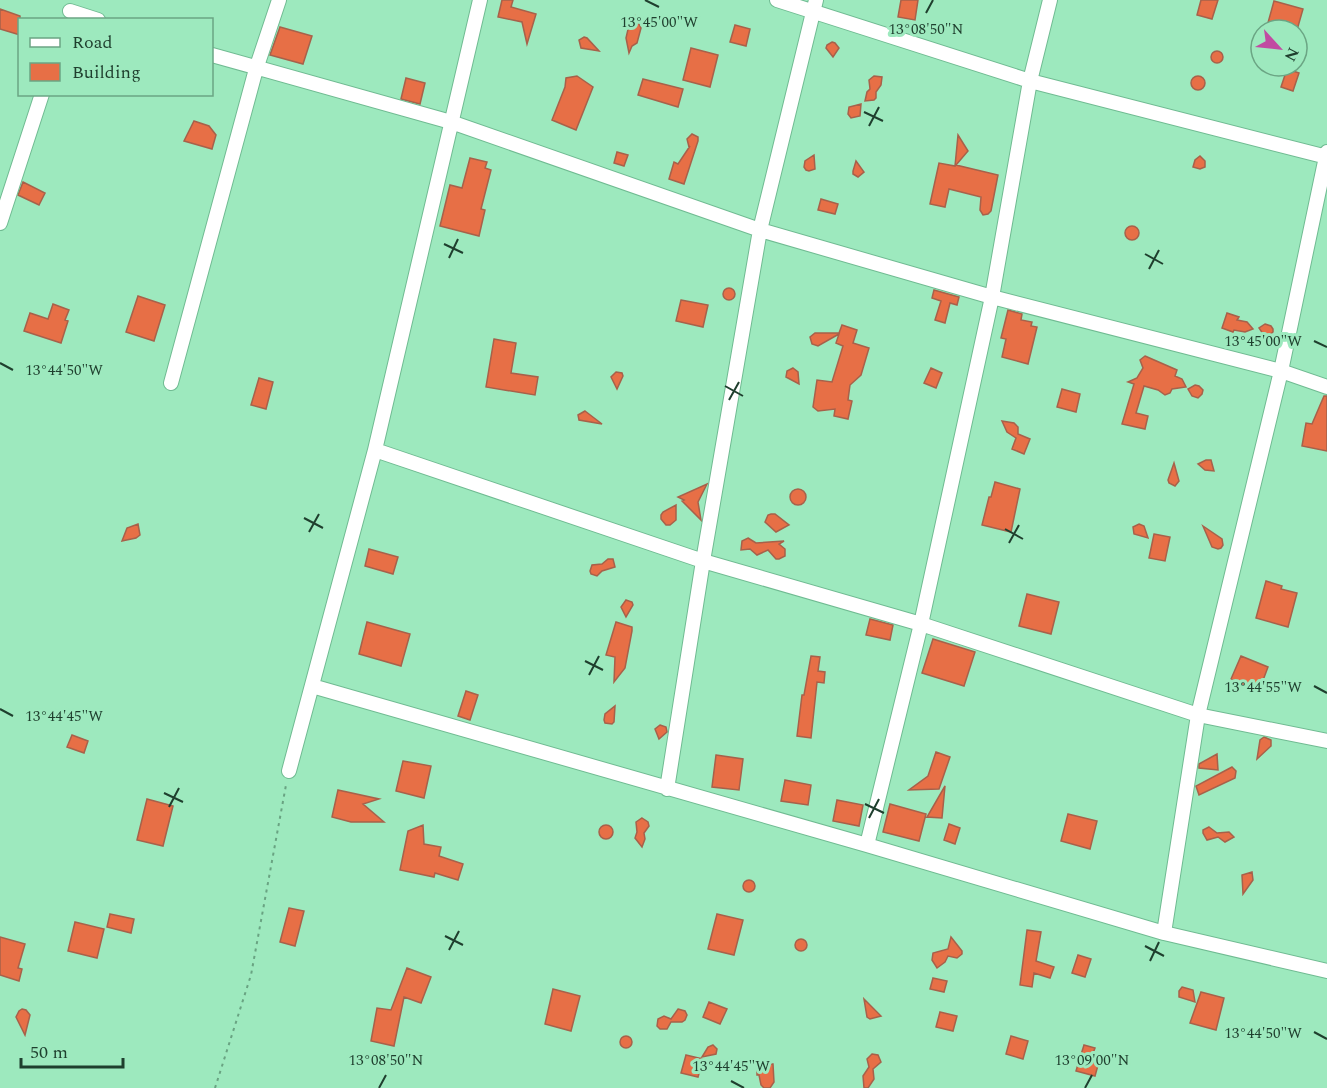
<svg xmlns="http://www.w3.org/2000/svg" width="1327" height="1088" viewBox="0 0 1327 1088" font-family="Spectral,serif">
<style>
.building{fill:#e76f46;stroke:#a7614a;stroke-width:1.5}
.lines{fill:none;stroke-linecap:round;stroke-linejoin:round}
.street-casing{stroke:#70bb92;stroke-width:16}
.path{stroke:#69a382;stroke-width:2;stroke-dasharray:3 4.5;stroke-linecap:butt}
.street{stroke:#fff;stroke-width:14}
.ticks{fill:none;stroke:#1f3f2e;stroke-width:2}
.ticks-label{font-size:15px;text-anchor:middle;fill:#1f3f2e;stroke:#9de9be;stroke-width:6;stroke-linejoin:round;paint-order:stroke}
</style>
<rect width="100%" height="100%" fill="#9de9be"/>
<path class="building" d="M502,0H513L511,7L536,14L527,44L522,22L498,17Z
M901,0H918L915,20L898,17Z
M1201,0H1218L1212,19L1197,15Z
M1274,1L1303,9L1297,30H1266Z
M0,9L20,16V35L0,29Z
M635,16L641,28L637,43L632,46L629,53L626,38L629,25Z
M735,25L750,29L746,46L730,42Z
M280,27L312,36L303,64L270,55Z
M584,37L587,38L599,51L581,48L579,40Z
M832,42L835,43L839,48L833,57L826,48L827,45Z
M691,48L718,55L710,87L683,80Z
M1211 57a6 6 0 1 1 12 0a6 6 0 1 1-12 0Z
M1287,69L1299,73L1293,91L1281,87Z
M577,76L593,87L576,130L552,120L565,87L566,78Z
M874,76L882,77L881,85L876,92V98L874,100L865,101L867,92L870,89L869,80Z
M1191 83a7 7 0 1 1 14 0a7 7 0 1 1-14 0Z
M406,78L425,83L420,104L401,99Z
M643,79L683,89L678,107L638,95Z
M861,104L860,116L851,118L848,114L849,107Z
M194,121L209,126L216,135L212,149L184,141Z
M692,134L698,137V141L684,184L669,179L674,162L678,164L690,146L689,147L687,139Z
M958,135L968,151L956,165L998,175L991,211L988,214L983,215L980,210L981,197L949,189L945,207L930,204L939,163L955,166Z
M617,152L628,155L624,166L614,163Z
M814,155L815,169L809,171L806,170L804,167L805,161Z
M1200,156L1205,161V167L1200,169L1193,167L1195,160Z
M470,158L487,162L485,168L491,170L481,209L485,210L479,236L440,226L450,185L462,188Z
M856,161L864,172L858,177L853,174V171Z
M23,182L45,193L39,205L18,195Z
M821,199L838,204L835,214L818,210Z
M1125 233a7 7 0 1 1 14 0a7 7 0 1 1-14 0Z
M723 294a6 6 0 1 1 12 0a6 6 0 1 1-12 0Z
M934,290L959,297L957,305L950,303L945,323L935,320L941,301L932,298Z
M138,296L165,305L154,341L126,332Z
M681,300L708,305L703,327L676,321Z
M53,304L69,310L65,320L68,321L61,343L24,331L30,313L48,319Z
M1008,310L1022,314L1021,320L1032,322L1031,326L1037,327L1028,364L1002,357L1006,339L1001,338Z
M1227,313L1239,317L1237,320L1247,322L1253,329L1245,332L1234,330L1233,332L1222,328Z
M1265,324L1271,326L1273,329V332L1268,336L1263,334L1259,328Z
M842,325L857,330L853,343L869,348L861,375L850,385L848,400L852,401L848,419L834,416L835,409L818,411L813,407L817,380L832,382L843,346L836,343L839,334L818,346L812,344L810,337L815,333H839Z
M494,339L516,343L511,373L538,377L535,395L486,387Z
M1145,356L1177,370L1175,376L1182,379L1186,387L1172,389L1170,393L1165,395L1158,390L1144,386L1136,413L1148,416L1145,429L1122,424L1134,384L1128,382L1137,378L1143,368L1140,360Z
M793,368L798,372L799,384L786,377L787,371Z
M931,368L942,373L936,388L924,383Z
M616,372L622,373L623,376L617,389L611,377Z
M259,378L273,382L266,409L251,405Z
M1195,385L1199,386L1203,390L1202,394L1198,398L1192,396L1188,389Z
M1062,389L1080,394L1076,412L1057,407Z
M1324,396H1327V451L1302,446L1306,423L1312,424Z
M585,411L602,424L579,420L578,415Z
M1002,421L1014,423L1018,427V434L1030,439L1024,454L1012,449L1016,438L1007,432Z
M1206,460H1211L1214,471L1205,470L1198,464Z
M1174,463L1179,481L1175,486L1169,483L1168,480Z
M995,482L1020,489L1011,532L982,525L989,497H991Z
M707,484L698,502L701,520L682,501L684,500L678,497Z
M790 497a8 8 0 1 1 16 0a8 8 0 1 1-16 0Z
M676,505V520L670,525H666L661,519V515L663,512Z
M771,514H775L789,525L776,532L765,522L768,515Z
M138,524L140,535L136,538L122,541L127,528Z
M1139,524L1144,526L1148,538L1134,534L1133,527Z
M1203,526L1222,539L1223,545L1221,548L1218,549L1212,547Z
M1154,534L1170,537L1165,561L1149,558Z
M748,538L756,543L784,541L779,544L785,549V556L779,559H776L768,550L757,555L750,549L741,550L742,541Z
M369,549L398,557L393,574L365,566Z
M608,559H613L615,567L602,571L597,576L591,574L590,571L592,565L602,564Z
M1266,581L1282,586L1281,589L1297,593L1288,627L1256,618Z
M1027,594L1059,602L1051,634L1019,626Z
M626,600L632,602L633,605L626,617L621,607Z
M870,619L893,625L890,640L866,635Z
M367,622L410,634L401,666L359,654Z
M616,622L632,627V631L625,668L614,682L615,657L606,655Z
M933,639L975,652L964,686L922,673Z
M811,656L820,657L818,671L825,672L824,683L817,682L811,738L797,736L802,695H804Z
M1241,656L1268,667L1259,691L1231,679Z
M466,691L478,695L470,720L458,716Z
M615,706L614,722L612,724L605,723L604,720L605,714Z
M660,725L666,727L667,732L659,739L655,729Z
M72,735L88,741L84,753L67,747Z
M1264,737L1271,740V746L1257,759L1260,740Z
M936,752L950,757L939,789L909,790L928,776Z
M1217,754L1218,770L1199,768V764Z
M716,755L743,759L739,790L712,787Z
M403,761L431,766L424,798L396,791Z
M1232,767L1236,771L1235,778L1199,795L1196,786Z
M785,780L811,785L808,805L781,801Z
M945,786L942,818L927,817Z
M338,790L379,799L363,804L384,822H351L332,817Z
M147,799L173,806L163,846L137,840Z
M837,800L863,805L859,826L833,821Z
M890,804L926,814L919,841L883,832Z
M1068,814L1097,821L1090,849L1061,841Z
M642,818L648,822L649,826L644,833L645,839L642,847L635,838L637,832L636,822Z
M949,824L960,828L955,844L944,840Z
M423,825L424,844L441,847L439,856L463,864L458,880L435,873L434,877L400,870L408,831Z
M599 832a7 7 0 1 1 14 0a7 7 0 1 1-14 0Z
M1209,827L1217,833L1229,832L1234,837L1225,842L1218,837L1207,840L1203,833V830Z
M1252,872L1253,880L1243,894L1242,875Z
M743 886a6 6 0 1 1 12 0a6 6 0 1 1-12 0Z
M289,908L304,911L295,946L280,942Z
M110,914L134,919L131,933L107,927Z
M717,914L743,920L734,955L708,949Z
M75,922L104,929L97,958L68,951Z
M1027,930L1041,932L1036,961L1054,967L1050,978L1034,973L1032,987L1020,985Z
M0,937L25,944L18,968L22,969L19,981L0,975Z
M951,937L962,951V954L957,958L948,956L945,962L937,968L932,960L933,953L948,949Z
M795 945a6 6 0 1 1 12 0a6 6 0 1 1-12 0Z
M1078,955L1091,959L1085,977L1072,973Z
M407,968L431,977L421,1003L404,997L394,1046L371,1041L377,1008L391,1010Z
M933,978L947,981L944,992L930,989Z
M1182,987L1193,990L1195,1002L1179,997V991Z
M553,989L580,996L571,1031L545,1024Z
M1201,992L1224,998L1216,1030L1190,1023Z
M864,999L881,1016L870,1019L867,1017Z
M709,1002L727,1009L720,1024L703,1017Z
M22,1009L26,1010L30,1015L25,1035L16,1017L19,1011Z
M678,1009L685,1011L687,1015L685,1020L682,1022H671L667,1029H660L657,1026L658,1019L664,1016L671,1019Z
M940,1012L957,1016L953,1031L936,1027Z
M620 1042a6 6 0 1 1 12 0a6 6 0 1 1-12 0Z
M1011,1036L1028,1041L1023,1059L1006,1054Z
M713,1045L717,1049L716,1054L702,1057L708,1047Z
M1084,1045L1095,1048L1092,1056L1100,1058L1095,1076L1076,1071Z
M872,1054L878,1055L881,1062L873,1069L874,1079L868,1088H864L863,1076L869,1067L867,1059Z
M686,1055L703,1059L698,1077L681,1073Z
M757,1064H773L774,1082L770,1088H764L761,1085L759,1075H757Z"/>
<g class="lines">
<g class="street-casing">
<path id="street" d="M777,0L1030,81L1327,157
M70,11L98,20
M212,55L451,122L760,230L992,297L1281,371L1327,387
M0,223L42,94
M171,383L256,69L279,0
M375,450L703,561L921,624L1198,715L1327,741
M312,686L867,845L1164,933L1327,971
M289,771L375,450L480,0
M667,789L703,561L760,230L816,0
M867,845L921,624L992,297L1030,81L1050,0
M1164,933L1198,715L1281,371L1327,152"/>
</g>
<path class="path" d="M215,1088L251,975L286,785"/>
<use href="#street" class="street"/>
</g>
<path class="ticks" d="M645,0L659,7M926,13L933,0M864,112L883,121M869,126L879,107M444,244L463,253M1145,254L1163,264M449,258L458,239M1149,269L1159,250M1314,341L1327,347M0,363L13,370M725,386L743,396M729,400L739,382M304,518L323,528M1005,529L1023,539M309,532L319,514M1009,543L1019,525M585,661L603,670M589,675L599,656M1314,686L1327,693M0,709L13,716M164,793L183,802M865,804L884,813M169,807L179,788M869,818L879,799M445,936L463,945M1145,946L1164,956M449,950L459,931M1150,961L1159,942M1314,1032L1327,1039M731,1081L744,1088M379,1088L386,1075M1085,1088L1092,1075"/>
<g class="ticks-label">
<text x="659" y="27">13°45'00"W</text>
<text x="926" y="34">13°08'50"N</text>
<text x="1263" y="346">13°45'00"W</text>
<text x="64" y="375">13°44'50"W</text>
<text x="1263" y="692">13°44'55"W</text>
<text x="64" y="721">13°44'45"W</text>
<text x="1263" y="1038">13°44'50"W</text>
<text x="386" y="1065">13°08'50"N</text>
<text x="1092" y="1065">13°09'00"N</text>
<text x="731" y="1071">13°44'45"W</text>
</g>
<rect x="18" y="18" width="195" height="78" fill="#9de9be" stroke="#6ba584" stroke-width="1.5"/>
<rect x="30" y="38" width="30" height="9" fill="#ffffff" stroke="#6ba584" stroke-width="1.5"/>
<text x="72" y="48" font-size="18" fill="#1f3f2e">Road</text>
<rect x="30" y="63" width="30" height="18" fill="#e76f46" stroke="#6ba584" stroke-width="1.5"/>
<text x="72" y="78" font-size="18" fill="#1f3f2e">Building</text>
<g transform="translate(1279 48) rotate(117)"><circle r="28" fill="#9de9be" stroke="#6ba584" stroke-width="1.5"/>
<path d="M0-4.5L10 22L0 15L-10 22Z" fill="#c14ba2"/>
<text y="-9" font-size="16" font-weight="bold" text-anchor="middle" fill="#1f3f2e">N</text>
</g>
<path d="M21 1058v9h102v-9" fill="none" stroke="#1f3f2e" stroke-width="3"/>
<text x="30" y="1058" font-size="18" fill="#1f3f2e" stroke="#9de9be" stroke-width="4.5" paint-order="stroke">50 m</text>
</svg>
